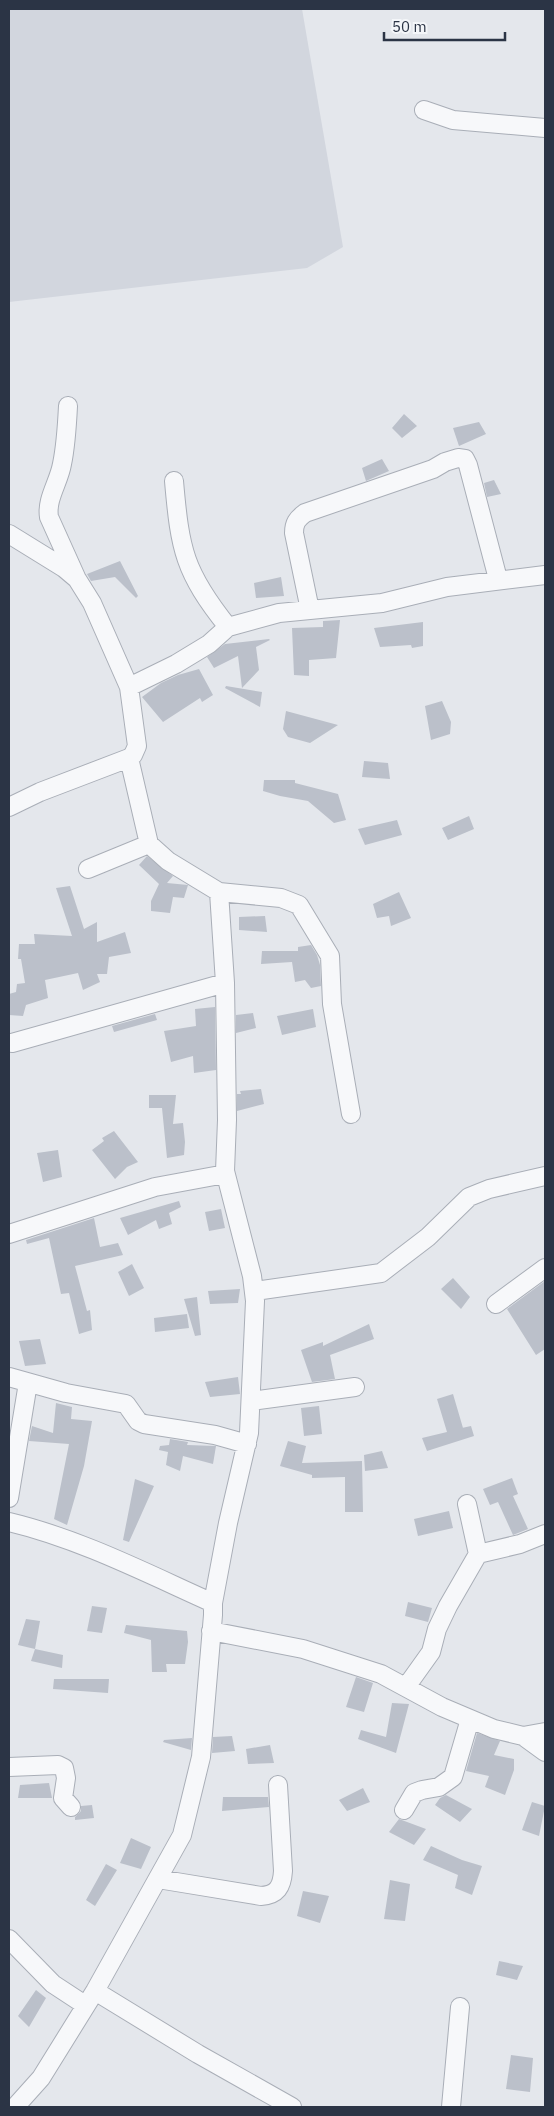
<svg xmlns="http://www.w3.org/2000/svg" width="554" height="2116" viewBox="0 0 554 2116" font-family="'IBM Plex Sans',sans-serif">
<style>
.built{fill:#d2d6de}
.building{fill:#bbc0ca}
.lines{fill:none;stroke-linecap:round;stroke-linejoin:round}
.minor-casing{stroke:#a9aeb7;stroke-width:20}
.minor{stroke:#f7f8fa;stroke-width:18}
</style>
<rect width="100%" height="100%" fill="#e4e7ec"/>
<path class="built" d="M9,9H302L343,247L307,268L9,302Z"/>
<path class="building" d="M404,414L417,426L402,438L392,428Z
M479,422L486,434L459,446L453,428Z
M382,459L389,471L366,481L362,468Z
M494,480L501,494L487,497L484,483Z
M120,561L138,596L136,598L115,577L91,581L87,574Z
M281,577L284,596L256,598L254,583Z
M340,620L336,658L309,660V676L294,675L292,628L323,627V621Z
M423,622V646L412,648L411,645L380,647L374,628Z
M269,639L270,640L256,647L259,670L242,688L238,656L214,668L207,657L225,644Z
M199,669L213,695L202,702L200,698L163,722L142,697L161,683L178,675Z
M226,686L262,692L260,707L225,688Z
M442,701L451,722L450,734L431,740L425,706Z
M286,711L338,725L310,743L288,737L283,729Z
M364,761L388,763L390,779L362,777Z
M264,780H295V783L338,794L346,820L334,823L308,801L280,796L263,791Z
M469,816L474,829L448,840L442,828Z
M397,820L402,835L365,845L358,829Z
M147,856L173,876L167,883L188,885L184,898L173,897L170,913L151,911V901L159,884L139,865Z
M70,886L84,929L97,922V942L125,932L131,953L109,957L107,974H97L100,982L83,990L78,973L45,980L48,998L26,1005L23,1016L9,1015V994L16,992L17,984L25,983L21,959H18L19,944H35L34,934L72,936L56,888Z
M399,892L411,918L391,926L389,916L377,918L373,904Z
M265,916L267,932L239,930V917Z
M311,945L317,955L320,965L321,986L311,988L305,980L295,982L292,962L261,964L262,951H298V947Z
M215,1007L216,1070L194,1073L193,1056L171,1062L164,1031L196,1026L195,1009Z
M313,1009L316,1027L282,1035L277,1016Z
M253,1013L256,1028L236,1033V1015Z
M155,1014L157,1020L114,1032L112,1026Z
M261,1089L264,1104L237,1111V1094H241L240,1091Z
M149,1095H176L173,1124L183,1123L185,1142L184,1155L167,1158L162,1108H149Z
M114,1131L138,1162L127,1167L115,1179L92,1150L104,1141L102,1138Z
M58,1150L62,1177L43,1182L37,1153Z
M179,1201L181,1207L169,1213L172,1224L159,1229L156,1220L128,1235L120,1218Z
M221,1209L225,1228L209,1231L205,1212Z
M94,1218L100,1247L118,1243L123,1255L75,1266L87,1311L90,1310L92,1330L79,1334L69,1293L61,1294L49,1238L27,1244L26,1240Z
M132,1264L144,1288L129,1296L118,1272Z
M453,1278L470,1297L461,1309L441,1289Z
M545,1281V1349L536,1355L507,1309Z
M240,1289L238,1303L210,1304L208,1291Z
M197,1297L201,1335L195,1336L184,1299Z
M187,1314L189,1328L155,1332L154,1318Z
M369,1324L374,1339L330,1355L335,1379L312,1382L301,1350L323,1342V1346Z
M40,1339L46,1364L25,1366L19,1341Z
M238,1377L240,1394L210,1397L205,1382Z
M453,1394L463,1428L457,1429L471,1426L474,1436L427,1451L422,1438L447,1432L437,1399Z
M56,1403L72,1407L71,1419L92,1421L84,1466L67,1525L54,1519L69,1444L29,1441L32,1426L53,1433Z
M319,1406L322,1434L304,1436L301,1408Z
M170,1439L188,1442L187,1445L216,1446L213,1464L183,1456L180,1471L166,1465L168,1452L159,1450L160,1446L169,1445Z
M288,1441L306,1446L302,1463L362,1461L363,1512H345V1477L312,1478V1475L280,1466Z
M382,1451L388,1468L365,1471L364,1455Z
M512,1478L518,1494L513,1496L528,1529L513,1535L498,1502L490,1505L483,1489Z
M135,1479L154,1486L129,1542L123,1540Z
M449,1511L453,1528L418,1536L414,1519Z
M408,1602L432,1608L428,1622L405,1616Z
M92,1606L107,1608L102,1633L87,1631Z
M26,1619L40,1621L35,1649L18,1645Z
M126,1625L187,1631L188,1642L185,1664H166L167,1672H152L151,1640L124,1633Z
M35,1649L63,1655L62,1668L31,1661Z
M356,1677L373,1683L364,1712L346,1707Z
M54,1679H109L108,1693L53,1689Z
M392,1703L409,1704L396,1753L358,1739L361,1730L386,1737Z
M477,1733L500,1741L494,1755L514,1759V1770L505,1795L485,1787L489,1776L466,1771Z
M232,1736L235,1751L212,1753L213,1737Z
M192,1738L191,1750L163,1742L164,1740Z
M270,1745L274,1763L248,1764L246,1749Z
M49,1783L52,1798H18L20,1785Z
M363,1788L370,1802L347,1811L339,1800Z
M446,1795L472,1809L460,1822L435,1805L440,1798Z
M223,1797H268L269,1807L222,1811Z
M532,1802L545,1806L539,1836L522,1830Z
M92,1805L94,1818L75,1820V1817L81,1811V1806Z
M399,1819L426,1829L414,1845L389,1832Z
M131,1838L151,1847L141,1869L120,1863Z
M431,1846L462,1860L482,1866L472,1895L455,1888L458,1875L423,1860Z
M106,1864L117,1870L95,1906L86,1900Z
M390,1880L410,1884L405,1921L384,1919Z
M303,1891L329,1896L320,1923L297,1916Z
M499,1961L523,1966L517,1980L496,1975Z
M36,1990L46,1998L29,2027L18,2016Z
M511,2055L533,2058L530,2092L506,2089Z"/>
<g class="lines">
<g class="minor-casing">
<path id="minor" d="M424,110L453,120L545,128
M68,406C67,426 66,445 62,464C59,482 46,499 49,517L76,577
M174,481C180,550 184,572 228,627
M9,534L64,568L77,579L92,603L129,687L137,746L133,755L129,758L40,792L9,807
M310,610L294,533C294,523 297,519 305,513L433,469L445,462L458,458L465,459L468,465L498,579
M129,687L176,664L209,644L228,627L279,613L382,603L447,587L545,575
M129,758L149,844L168,861L219,892L281,898L299,905L330,956L332,1004L351,1114
M88,869L149,844
M12,1043L225,983
M9,1234L155,1187L220,1175L225,1171L227,1120L225,983L219,892
M255,1291L381,1273L428,1237L469,1197L489,1189L545,1176
M496,1304L545,1268
M9,1377L66,1393L126,1404L138,1421L144,1424L215,1435L247,1444
M251,1401L355,1387
M9,1498L28,1383
M467,1504L478,1554
M9,1522C80,1539 146,1573 213,1603V1615L201,1757L182,1835L95,1991L41,2078L15,2107
M213,1603L228,1523L249,1433L255,1301L252,1276L225,1171
M211,1631L303,1649L381,1674L442,1707L494,1729L523,1736L545,1752
M406,1687L431,1652L437,1629L448,1606L478,1554L520,1544L545,1534
M523,1736L545,1732
M9,1767L58,1765L64,1768L66,1778L63,1798L71,1807
M404,1810L414,1793L422,1790L439,1787L453,1777L470,1719
M158,1879L261,1896C277,1895 282,1887 283,1871L278,1785
M9,1939L53,1984L85,2005
M95,1991L198,2054L292,2107
M451,2107L460,2007"/>
</g>
<use href="#minor" class="minor"/>
</g>
<rect width="554" height="2116" fill="none" stroke="#2b3445" stroke-width="20"/>
<path d="M384 32v8h121v-8" fill="none" stroke="#2b3445" stroke-width="2.5"/>
<text x="392" y="32" font-size="15" fill="#2b3445" stroke="#f4f6f9" stroke-width="4" paint-order="stroke">50 m</text>
</svg>
